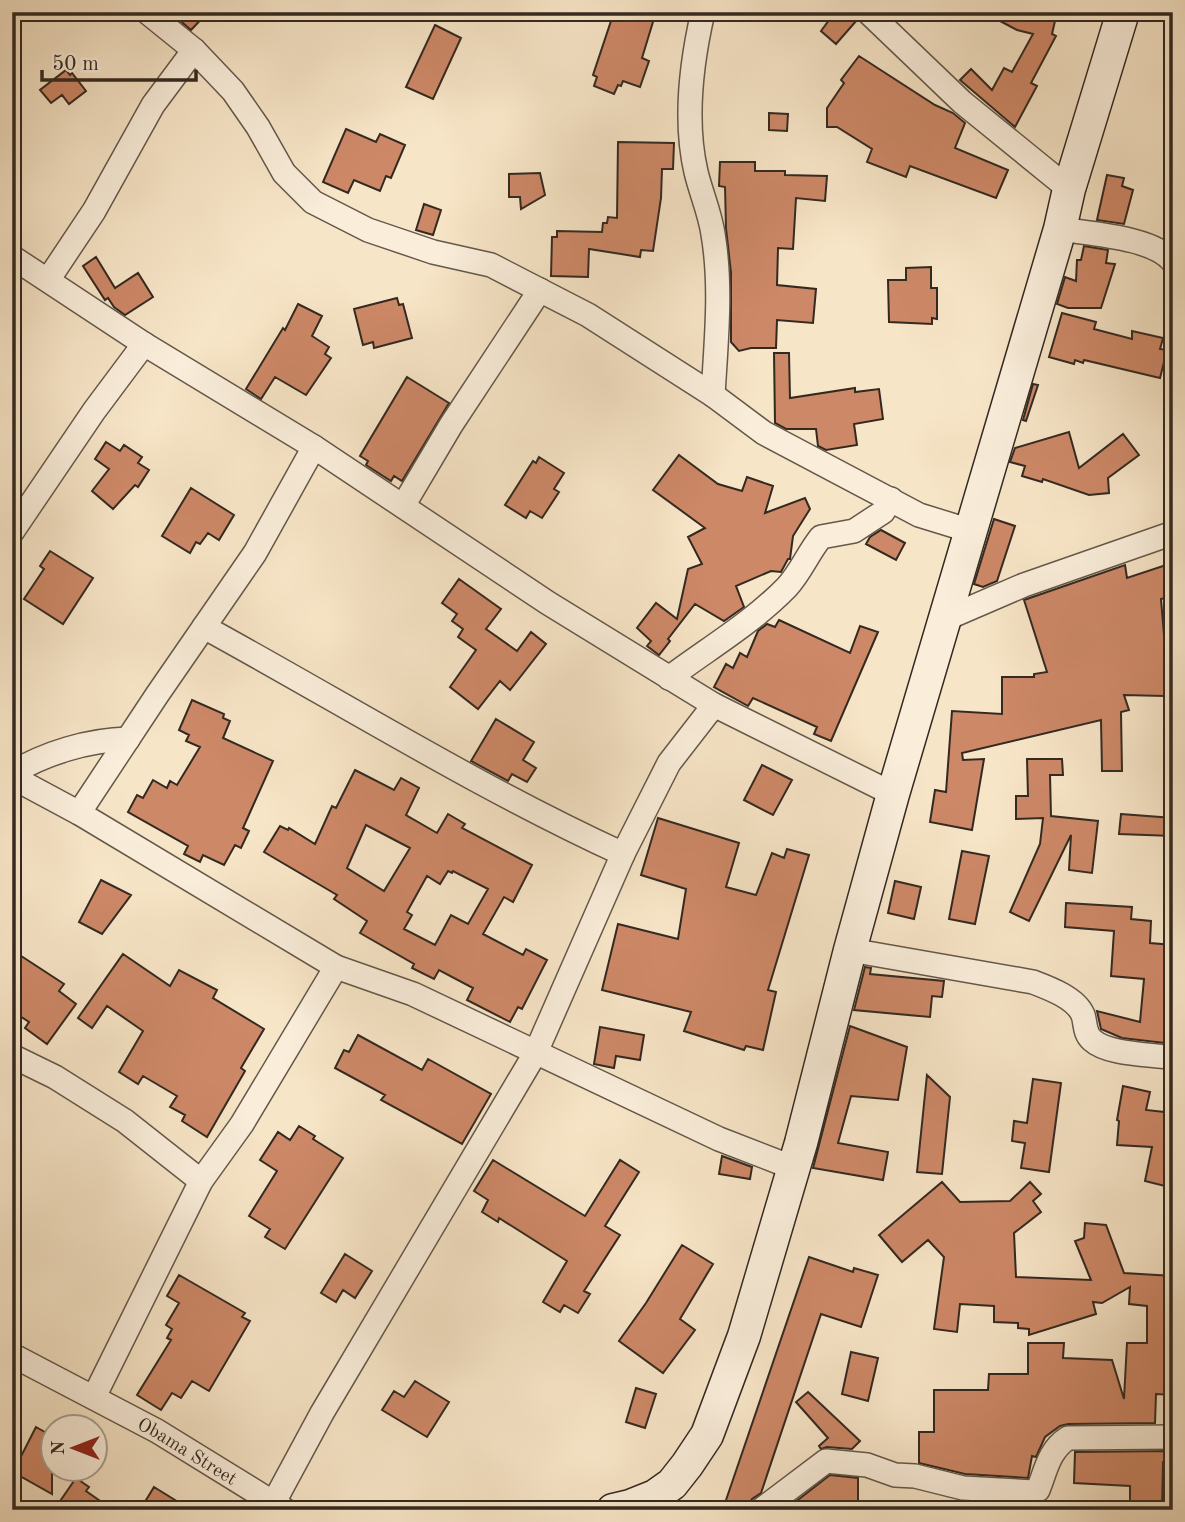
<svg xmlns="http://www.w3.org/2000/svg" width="1185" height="1522" viewBox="0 0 1185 1522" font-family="'Old Standard TT',serif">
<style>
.building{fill:#cd8867;stroke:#332921;stroke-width:2;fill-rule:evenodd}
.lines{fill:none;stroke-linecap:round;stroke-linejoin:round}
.street-casing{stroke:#64584a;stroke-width:26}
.secondary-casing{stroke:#332921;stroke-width:35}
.street{stroke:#faeedb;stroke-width:23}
.secondary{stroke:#faeedb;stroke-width:32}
.labels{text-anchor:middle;stroke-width:7;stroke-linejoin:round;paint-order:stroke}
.street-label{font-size:19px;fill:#332921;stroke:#faeedb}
</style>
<rect width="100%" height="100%" fill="#f7e5c7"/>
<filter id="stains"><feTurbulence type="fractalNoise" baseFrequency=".00286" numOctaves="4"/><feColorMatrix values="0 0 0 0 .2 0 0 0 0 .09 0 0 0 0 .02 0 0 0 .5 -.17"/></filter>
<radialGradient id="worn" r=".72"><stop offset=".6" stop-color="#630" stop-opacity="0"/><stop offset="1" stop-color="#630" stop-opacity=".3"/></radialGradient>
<path class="building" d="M170,12H208L191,30Z
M614,12H656L642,58L649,61L640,87L623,81L621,86L618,85L614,94L594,86L597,77L593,75Z
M835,12H854L857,20L836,44L821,31Z
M983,12H1057L1052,34L1056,36L1031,83L1037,86L1015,127L960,80L971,69L992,90L1004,68L1012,72L1033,34L1017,30Z
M435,25L461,38L433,99L406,87Z
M859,56L935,105L953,113L965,123L955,148L1008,170L996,198L910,166L906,177L867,162L872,149L837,127H827V108L844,83L841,80Z
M66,70L70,75L72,73L86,91L69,104L62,95L51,103L40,90Z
M769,113L788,114L787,131L769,130Z
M346,129L376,142L380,134L405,145L391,178L386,176L380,191L354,180L348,193L323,182Z
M618,142L674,143L673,169H662L661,198L653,251L641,250L640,257L589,249L588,277L551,276L552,237H557V231L602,232L603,223H607L608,217L617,218Z
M720,162H755V171H785V175L827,176L825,201L796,198L793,249L778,248L777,285L816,289L813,323L777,320L776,348H751L739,351L731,342V273L726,228L725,187L719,186Z
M540,173L545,195L521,209L520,197H509V174Z
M1107,175L1124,178L1122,186L1133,190L1124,224L1097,220Z
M424,204L441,210L433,235L416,230Z
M1084,246L1108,250L1106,263L1115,264L1101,308H1068L1057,304L1065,277L1076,281L1077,260H1081Z
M96,257L115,288L138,273L153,297L125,315L114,307L108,298L105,300L83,266Z
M931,267V288H937V319L932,318V324L889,322L888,280H906V268Z
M397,298L399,305L403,304L412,338L374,348L373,342L363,345L354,309Z
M298,304L322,316L312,336L329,347L325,354L331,358L306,395L275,377L261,399L246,389L283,328L285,330Z
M1062,313L1096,322L1094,329L1132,339V331L1163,338L1160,349L1167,350L1160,378L1084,360L1083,363L1075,360L1074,364L1049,357Z
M774,353H789L790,398L855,388V392L879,389L883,419L854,424L857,445L826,450L818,446L816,429H786L775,423Z
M407,377L449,403L402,481L394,476L391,481L366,465L368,461L360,456Z
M1033,384L1038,385L1026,421L1023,420Z
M1069,432L1079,468L1123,434L1139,455L1108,478L1109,493L1089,495L1043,479L1042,482L1022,476L1025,466L1010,462L1015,448Z
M106,442L120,451L124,445L142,457L138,463L149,470L138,487L135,485L113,509L92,491L109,469L95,459Z
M679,455L718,484L742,491L747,477L773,486L765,513L805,498L810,509L793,536L790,559H788L781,572L771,571L736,586L744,607L724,621L695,604L668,639L670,641L659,655L647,646L651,641L637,628L656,603L677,619L688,569L702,564L688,537L705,528L653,490Z
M539,457L564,473L554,489L559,492L542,518L530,511L526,518L505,505L533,461L536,463Z
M191,488L234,515L219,540L208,533L200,544L196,542L190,553L162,536Z
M994,519L1015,526L997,581L983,587L974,584Z
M881,530L905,543L896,560L866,544L870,537Z
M50,551L93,578L63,624L24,599L44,569L40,566Z
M1125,565L1127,578L1166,565L1173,585V596L1161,599L1165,647L1164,696L1124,695L1129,710L1121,712L1122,771H1102L1101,720L962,753L963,760L984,759L972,830L930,822L935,790L946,792L952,711L1002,714V677H1034V674L1047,672L1024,600Z
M459,579L501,609L486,629L517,651L531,632L546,644L510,690L500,681L478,709L450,687L476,650L458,637L463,629L452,621L457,614L442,603Z
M779,620L850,653L860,626L878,632L831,741L814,734L817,727L753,698L748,706L714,687L726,664L733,668L740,653L747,657L758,631L767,624L775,627Z
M192,700L224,714L223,718L230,721L223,738L273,761L243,828L249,831L241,848L235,845L224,865L203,855L200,862L184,854L188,846L128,812L137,795L143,798L153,780L167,788L170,781L177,785L200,747L186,741L189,735L179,730Z
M496,719L534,742L523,760L536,768L527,782L512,774L508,781L471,761Z
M1027,759H1062L1063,775H1050L1051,816L1098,821L1092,873L1069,870L1071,835L1029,921L1010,912L1040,844L1043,818L1016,819V796H1028Z
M762,765L792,780L773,815L744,800Z
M355,770L394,790L401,778L419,788L406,815L437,833L448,814L465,824L462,828L532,865L513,902L504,897L483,934L523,955L526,949L547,960L522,1009L518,1007L510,1022L467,1000L473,988L439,970L434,979L412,968L414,964L360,933L367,921L334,899L337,895L264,852L280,826L288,830L289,828L315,844L332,806L336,808ZM366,825L410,848L384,891L347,868ZM448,871L452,873L453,871L488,889L468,924L451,915L435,945L404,929L412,915L407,912L427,876L440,884Z
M1121,814L1173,818V836L1119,834Z
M658,818L739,843L726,887L756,895L772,853L784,858L787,849L809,855L768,990L776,992L763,1050L746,1046L744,1050L684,1031L691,1012L602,990L618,924L678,939L686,889L641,875Z
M962,851L989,856L975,924L949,919Z
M101,880L131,895L102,934L79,922Z
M895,881L921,887L914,919L888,913Z
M1066,903L1132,907L1131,919L1151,921L1150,943L1173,945V1044L1122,1038L1101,1029L1097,1011L1140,1022L1144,979L1111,976L1114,931L1065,927Z
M12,950L64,984L59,991L76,1004L47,1044L25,1028L29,1022L12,1011Z
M123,954L170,986L179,970L217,990L213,998L264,1029L241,1068L245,1071L207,1137L182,1121L185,1115L170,1107L177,1096L143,1076L138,1084L119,1072L143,1031L107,1006L92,1028L78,1018Z
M865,967L871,968L870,974L944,981L942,997L932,996L930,1017L854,1010Z
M850,1026L907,1047L898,1100L851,1096L838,1143L888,1152L883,1180L813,1168Z
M600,1027L644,1035L640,1060L616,1056L614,1068L594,1064Z
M358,1035L422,1070L428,1059L491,1094L462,1144L381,1100L385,1095L335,1068L344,1050L349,1052Z
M927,1075L950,1097L942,1174L917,1172Z
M1033,1079L1061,1083L1049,1172L1021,1168L1025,1143L1012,1141L1014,1121L1027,1123Z
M1123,1086L1150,1092L1146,1110L1173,1113V1188L1145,1181L1152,1147L1117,1145L1119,1121L1117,1120Z
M299,1126L315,1136L313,1139L343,1158L285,1249L265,1237L270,1229L249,1216L277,1171L260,1160L278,1132L290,1140Z
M722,1156L752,1167L750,1179L719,1174Z
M493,1160L585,1216L620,1160L639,1172L605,1226L620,1235L584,1291L590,1294L578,1313L564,1305L560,1312L543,1302L567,1261L499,1218L498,1222L482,1212L488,1200L474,1191Z
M942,1182L960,1202L1010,1201L1030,1182L1041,1194L1033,1201L1041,1212L1014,1233L1016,1277L1091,1280L1075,1241L1084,1238L1085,1223L1106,1225L1124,1273L1173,1276V1395L1156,1394L1155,1423L1068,1424L1060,1426L1045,1437L1036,1457L1032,1456L1028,1478L965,1474L919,1463V1432H934V1390H988L989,1374H1028V1343H1064L1063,1358L1112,1360L1124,1399L1127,1343H1147V1306L1129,1304L1130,1287L1102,1303L1093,1302L1096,1314L1029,1335V1329L1018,1328V1323L994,1322V1306L960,1304L957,1332L934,1329L944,1257L928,1240L902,1262L879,1235Z
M682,1245L713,1264L680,1319L695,1330L663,1373L619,1341L646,1303Z
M345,1254L372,1271L355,1298L343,1290L336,1302L321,1293Z
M809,1257L853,1272L854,1268L878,1275L861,1327L821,1314L761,1493L752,1499L746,1510L725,1503Z
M179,1275L245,1313L242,1317L250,1321L209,1391L192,1381L181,1398L172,1393L161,1410L137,1395L171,1340L167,1338L172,1329L166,1325L179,1303L167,1296Z
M851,1352L878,1358L868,1401L842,1394Z
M415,1381L449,1402L427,1437L382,1410L394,1391L404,1397Z
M636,1388L656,1394L645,1428L626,1422Z
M808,1392L860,1441L852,1449L827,1447L821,1449L819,1446L828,1438L796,1402Z
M36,1427L52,1436V1494L13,1472Z
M1173,1451V1463L1163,1462L1162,1510H1130V1486L1074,1483L1075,1452Z
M830,1475L858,1478V1510H785Z
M76,1478L89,1487L86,1491L113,1510H54Z
M154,1487L191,1510H140Z
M981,1503L1024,1505V1510H980Z"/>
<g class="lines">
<g class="street-casing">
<g id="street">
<path d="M147,12L194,50L233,91L258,127L284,173L313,202L368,230L433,252L491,265L588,315L713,395L764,433L919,515L971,531"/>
<path d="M703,12C691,64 684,120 696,172C701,193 710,213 713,234C722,287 716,342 713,395"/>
<path d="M868,12L962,102L1069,189"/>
<path d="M1060,229C1090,234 1154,237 1173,262"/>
<path d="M12,257L144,344L314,447L548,603L714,705L893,794"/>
<path d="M48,280L94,211L153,105L194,50"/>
<path d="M403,506L451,425L540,290"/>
<path d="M12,532L94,411L144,344"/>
<path d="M945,619L1024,585L1173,533"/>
<path d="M204,627C343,703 479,788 623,854"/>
<path d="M669,678C709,648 752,623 787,587C801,572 808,553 821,537L854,531L883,512L891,499"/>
<path d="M12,773C46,753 88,740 128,739"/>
<path d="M12,777L79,813L336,967L413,994L719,1139L794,1168"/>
<path d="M79,813L157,695L255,553L314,447"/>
<path d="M850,950L1033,982C1049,988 1076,998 1083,1015C1086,1024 1084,1033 1092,1040C1108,1055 1152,1054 1173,1058"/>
<path d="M12,1056L55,1077L125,1121L201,1181"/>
<path id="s1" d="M12,1355L157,1431L285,1510"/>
<path d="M94,1397L201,1181L242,1124L336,967"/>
<path d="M274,1502L322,1413L536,1052L623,854L669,763L714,705"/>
<path d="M761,1510L826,1461L867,1465L895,1475L915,1476L963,1488L1034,1492L1038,1490C1046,1470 1049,1450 1068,1438L1173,1437"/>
</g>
</g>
<g class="secondary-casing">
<path id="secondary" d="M613,1510L630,1506L655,1496L672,1484L687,1465L707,1435L744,1336L801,1143L850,950L893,794L1060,229L1069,189L1123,12"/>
</g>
<use href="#street" class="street"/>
<use href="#secondary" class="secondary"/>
</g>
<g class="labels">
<g class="street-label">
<text dy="7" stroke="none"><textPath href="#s1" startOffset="200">Obama Street</textPath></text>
</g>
</g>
<rect width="1185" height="1522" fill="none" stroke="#f7e5c7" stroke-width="42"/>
<rect x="14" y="14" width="1157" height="1494" fill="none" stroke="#332921" stroke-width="3.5"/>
<rect x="21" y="21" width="1143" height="1480" fill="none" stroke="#332921" stroke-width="2"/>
<g transform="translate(74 1448) rotate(270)"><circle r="33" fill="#faeedb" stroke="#aa9f91" stroke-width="2"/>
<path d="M0-5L12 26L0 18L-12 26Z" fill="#8f2418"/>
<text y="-10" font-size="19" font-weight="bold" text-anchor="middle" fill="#332921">N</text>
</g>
<path d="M42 70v10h154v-10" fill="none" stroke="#332921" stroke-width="3.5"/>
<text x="52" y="70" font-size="21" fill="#332921" stroke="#faeedb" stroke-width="5" paint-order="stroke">50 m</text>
<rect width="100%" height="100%" filter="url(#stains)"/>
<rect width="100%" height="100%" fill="url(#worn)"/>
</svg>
